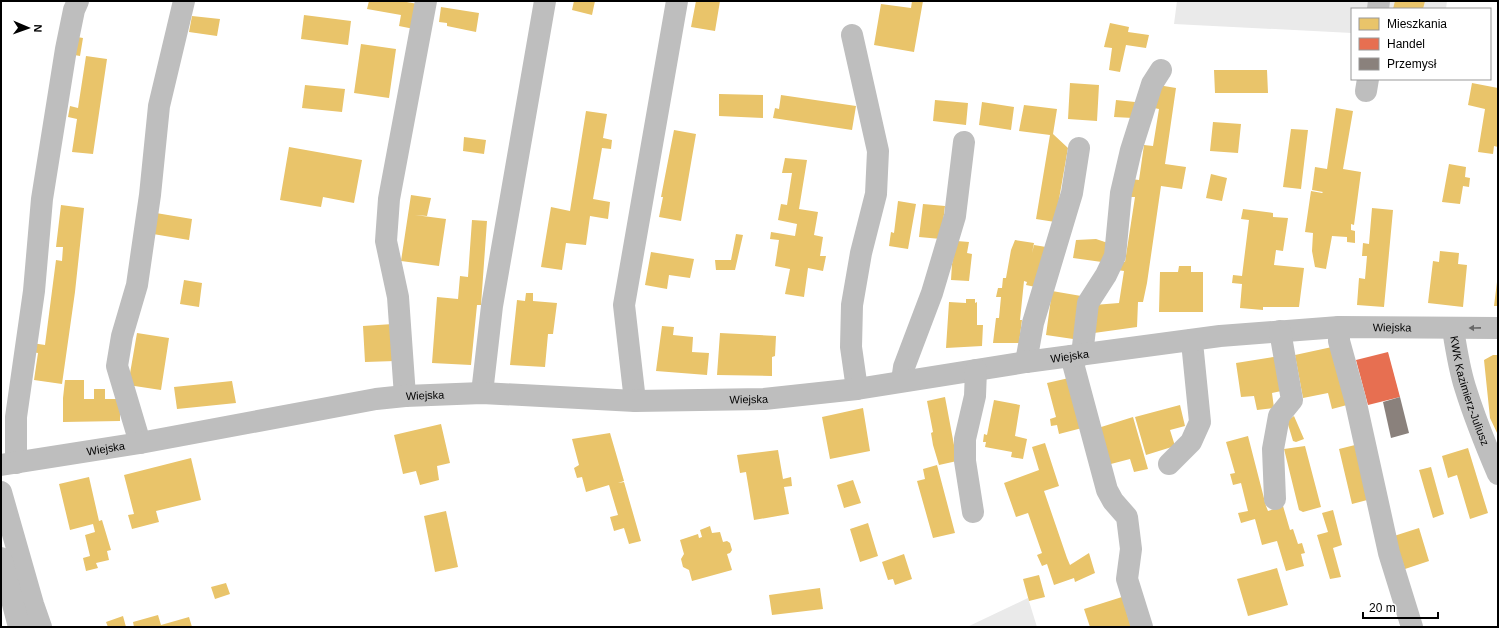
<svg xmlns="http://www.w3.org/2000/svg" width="1499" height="628" viewBox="0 0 1499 628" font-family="Arial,sans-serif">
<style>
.green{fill:#eaeaea}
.homes{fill:#e9c46a}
.shops{fill:#e76f51}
.industry{fill:#8a817c}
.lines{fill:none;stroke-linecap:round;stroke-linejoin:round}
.minor{stroke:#bebebe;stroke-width:22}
.oneway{fill:#686868}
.labels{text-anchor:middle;stroke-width:4;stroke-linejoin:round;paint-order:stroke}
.street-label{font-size:11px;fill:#000;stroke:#fff}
</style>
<rect width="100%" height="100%" fill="#fff"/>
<path class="green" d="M1177,1H1447L1446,9H1352V33L1174,24Z
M1028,598L1037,627H967Z"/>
<path class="homes" d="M369,1H401L418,4L414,29L399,26L401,15L367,9Z
M574,1H595L592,15L572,10Z
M696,1H720L715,31L691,27Z
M912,1H923L914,52L874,45L881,4L911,8Z
M1395,1H1425L1423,9H1393Z
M441,7L479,13L476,32L447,26V23L439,22Z
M304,15L351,21L348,45L301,39Z
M192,16L220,19L217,36L189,32Z
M1110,23L1129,27L1128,32L1149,35L1146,48L1126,45L1120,72L1109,70L1112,48L1104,47Z
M71,36L83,38L80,56L69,54Z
M361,44L396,49L389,98L354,93Z
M86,56L107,59L93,154L72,152L77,119L68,117L70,106L78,108Z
M1214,70H1267L1268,93H1215Z
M1070,83L1099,85L1097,121L1068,119Z
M1472,83L1498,88V147L1494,146L1493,154L1478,152L1485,109L1468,105Z
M305,85L345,89L342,112L302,108Z
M1158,85L1176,88L1165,164L1186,167L1182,189L1161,186L1147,283L1143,302H1138L1137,327L1094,333V305L1119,303L1124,271L1117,270L1118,261L1125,262L1135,197H1129L1131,179L1139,180L1144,145L1153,146L1159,109L1154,108Z
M719,94L763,95V118L719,116Z
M781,95L856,106L852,130L773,118L775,108L779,109Z
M935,100L968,103L966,125L933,121Z
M1116,100L1135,102L1133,118L1114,117Z
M982,102L1014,107L1011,130L979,125Z
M1024,105L1057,109L1053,134L1068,148L1055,222L1036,219L1050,135L1019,131Z
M1336,108L1353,111L1343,169L1361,172L1354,225L1351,224V230L1355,231V243L1347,242V237L1332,236L1326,269L1315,267L1312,251L1313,233L1305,232L1311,191L1322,193L1323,192L1312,190L1315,167L1327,169Z
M586,111L607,114L603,138L612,140L611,149L602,148L593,199L610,202L608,219L590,216L586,245L566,243L562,270L541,267L551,207L570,211Z
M1213,122L1241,124L1238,153L1210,151Z
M1291,129L1308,130L1301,189L1283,187Z
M674,130L696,134L681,221L659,217L663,197H661Z
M464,137L486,140L484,154L463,151Z
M289,147L362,160L354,203L323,197L321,207L280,200Z
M785,158L807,160L799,209L818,212L814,235L823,237L820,256H826L823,271L808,268L804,297L785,294L790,269L775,266L779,240L770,239L771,232L795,236L797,224L778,220L781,204L787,205L792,173H782Z
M1449,164L1466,167L1465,177L1470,178L1469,187L1463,186L1460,204L1442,202Z
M1211,174L1227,178L1222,201L1206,198Z
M411,195L431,198L427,216L415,215L446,219L439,266L401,261Z
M898,201L916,204L908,249L889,246L891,232L894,233Z
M923,204L945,206L941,239L919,237Z
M61,205L84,208L75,292L62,384L34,380L38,353L31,352L32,343L45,345L56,260L62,261L63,247H56Z
M1372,208L1393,210L1384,307L1357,305L1359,278L1365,279L1367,256H1362L1363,243L1369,244Z
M1243,209L1273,213V217L1288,218L1283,251L1276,250L1274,265L1304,268L1299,307H1263V310L1240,308L1242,284L1232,283L1233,275L1242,276L1249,220L1241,219Z
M156,213L192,219L189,240L153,234Z
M472,220L487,221L481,305H477L471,365L432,363L437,297L458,299L460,276L468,277Z
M736,234L743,235L735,270H716L715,260H731Z
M1096,239L1111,244L1109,263L1073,258L1076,240Z
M1015,240L1034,243L1032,253L1034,245L1046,247L1040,288L1026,285L1027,282L1024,281L1020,320H1022L1019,343H993L996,318H999L1001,297H996L998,288H1002L1003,278H1006L1011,250Z
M957,241L969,242L967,253L972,254L969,281L951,280L952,264Z
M1440,251L1459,253L1458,264L1467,265L1463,307L1428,303L1433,261L1439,262Z
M651,252L694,259L690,278L669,275L667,289L645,285Z
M1179,266H1191V272H1203V312H1159L1160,272H1178Z
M184,280L202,283L199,307L180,304Z
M1497,282H1498V306H1494Z
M1052,291L1087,297L1080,340L1046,335Z
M526,293H533V301L557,303L553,334H548L545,367L510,365L517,300L525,301Z
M966,299H975V303L977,302V325H983L982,346L946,348L949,302L966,303Z
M393,324L395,361L365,362L363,326Z
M662,326L674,327L673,335L693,337L692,352L709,353L707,375L656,371Z
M137,333L169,338L161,390L128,385Z
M720,333L776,336L775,356L772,357V376L717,375Z
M1332,347L1347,405L1332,409L1328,393L1303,398L1295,355Z
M1493,355H1498V435L1490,418L1484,360Z
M1280,356L1286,390L1272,393L1274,408L1257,410L1254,396L1241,397L1236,363Z
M1069,378L1082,428L1059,434L1057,425L1051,426L1050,419L1056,417L1047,383Z
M65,380H84V399H94V389H105V399H120V421L63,422V398Z
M232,381L236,403L177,409L174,387Z
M945,397L957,461L939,465L933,445L931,433L933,432L927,401Z
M994,400L1020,405L1015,436L1027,439L1023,459L1011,457L1012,452L985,447L986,442H983L984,434L987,435Z
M1180,405L1185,426L1170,430L1175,446L1146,455L1135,417Z
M863,408L870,451L830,459L822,417Z
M1294,416L1304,439L1296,442L1293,441L1287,421Z
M1133,417L1148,469L1134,472L1130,459L1107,465L1098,428Z
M441,424L450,463L437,466L439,480L420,485L416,471L403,474L394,435Z
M610,433L624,481L618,483L624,482L641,541L629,544L624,528L614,531L610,517L618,515L609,485L586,492L582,477L577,478L574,468L579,465L572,439Z
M1248,436L1266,506L1268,511L1283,506L1290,530L1293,529L1298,544L1302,543L1305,553L1301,554L1304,566L1286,571L1277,541L1262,545L1255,519L1241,523L1238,513L1248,511L1241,483L1233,485L1230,474L1235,473L1226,442Z
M1045,443L1059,486L1044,491L1067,558L1070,565L1089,553L1095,573L1075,582L1074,578L1054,585L1047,564L1042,566L1037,555L1042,553L1028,513L1016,517L1004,483L1039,470L1032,447Z
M1359,444L1371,499L1352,504L1339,449Z
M1305,446L1321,507L1303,512L1299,510L1284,449Z
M1468,448L1488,513L1470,519L1457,475L1448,478L1442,456Z
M778,450L783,479L791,477L792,486L784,487L789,514L754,520L746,472L740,473L737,455Z
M191,458L201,500L156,511L159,522L132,529L128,515L134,514L124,475Z
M937,465L955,533L933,538L917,481L925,479L923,469Z
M1431,467L1444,514L1433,518L1419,470Z
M89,477L99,521L102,520L111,550L107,551L109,560L96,563L98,568L86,571L83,558L90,556L85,535L95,532L93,524L70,530L59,484Z
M853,480L861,503L844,508L837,485Z
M1333,510L1342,545L1333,548L1341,577L1330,579L1317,535L1328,532L1322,513Z
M446,511L458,567L435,572L424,516Z
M868,523L878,556L860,562L850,529Z
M710,526L712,533L720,532L723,542L727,541L730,543L732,550L730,553L727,554L732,570L692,581L689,570L683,567L681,559L684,554L680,540L698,534L699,538L702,537L700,530Z
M1419,528L1429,561L1405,569L1394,536Z
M904,554L912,579L895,585L893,579L888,580L882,562Z
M1277,568L1288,605L1248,616L1237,579Z
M1039,575L1045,597L1029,601L1023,579Z
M226,583L230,594L215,599L211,587Z
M820,588L823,609L772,615L769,595Z
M1122,597L1131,627H1090L1084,609Z
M158,615L161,625L189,617L192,627H134L133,622Z
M123,616L126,627H108L106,622Z"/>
<path class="shops" d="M1388,352L1400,397L1368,405L1356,360Z"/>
<path class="industry" d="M1400,397L1409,433L1391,438L1383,402Z"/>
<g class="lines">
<g class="minor">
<path d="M1378,9L1379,1"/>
<path d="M852,35L878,151L876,194L861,253L852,305L851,347L857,389"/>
<path d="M1366,91L1368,79"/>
<path d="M1339,327V341L1355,399L1389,553L1412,627"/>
<path id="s1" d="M1453,329C1456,348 1459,368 1465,387C1474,416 1486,446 1498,474"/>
<path d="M1082,355L1088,303L1106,275L1115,256L1121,193L1131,150L1152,84L1161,70"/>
<path d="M1071,356L1107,490L1113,501L1127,517L1131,549L1127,579L1142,627"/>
<path d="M1026,362L1033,323L1072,193L1079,148"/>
<path d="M902,381L904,367L932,293L955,216L964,142"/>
<path d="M482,393L492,306L545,1"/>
<path d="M405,396L398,297L386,241L389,199L426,1"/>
<path d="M635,401L624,305L677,1"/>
<path d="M140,443L117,366L122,336L137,285L150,195L159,106L184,1"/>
<path d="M16,463V417L34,291L42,199L66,49L74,10L78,1"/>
<path d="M1169,464L1191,442L1200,422L1193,352L1191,340"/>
<path id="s2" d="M1,465L140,443L376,399L405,396L482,393L635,401L764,399L857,389L1026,362L1220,336L1339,327L1498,328"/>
<path d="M1,492L33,604L41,627"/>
<path d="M1275,499L1273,449L1279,416L1292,400L1280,331"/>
<path d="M973,512L965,461V439L975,396L976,370"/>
<path d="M1,558L19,627"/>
</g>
</g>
<defs><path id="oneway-solid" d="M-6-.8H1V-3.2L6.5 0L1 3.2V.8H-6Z"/></defs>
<use class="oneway" href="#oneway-solid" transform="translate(1475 328) rotate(179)"/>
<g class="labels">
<g class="street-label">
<text dy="4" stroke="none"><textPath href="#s2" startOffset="1402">Wiejska</textPath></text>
<text dy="4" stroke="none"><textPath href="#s2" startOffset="1078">Wiejska</textPath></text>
<text dy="4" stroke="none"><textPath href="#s1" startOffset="64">KWK Kazimierz-Juliusz</textPath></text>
<text dy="4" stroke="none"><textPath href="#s2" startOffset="430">Wiejska</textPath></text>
<text dy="4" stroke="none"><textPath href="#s2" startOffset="754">Wiejska</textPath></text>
<text dy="4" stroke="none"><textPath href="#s2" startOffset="106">Wiejska</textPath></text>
</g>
</g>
<rect width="1499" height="628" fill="none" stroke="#000000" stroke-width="4"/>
<rect x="1351" y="8" width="140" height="72" fill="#ffffff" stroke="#999999"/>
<rect x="1359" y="18" width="20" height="12" fill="#e9c46a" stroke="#999999"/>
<text x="1387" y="28" font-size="12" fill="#000000">Mieszkania</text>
<rect x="1359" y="38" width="20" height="12" fill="#e76f51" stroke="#999999"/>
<text x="1387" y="48" font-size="12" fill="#000000">Handel</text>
<rect x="1359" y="58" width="20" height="12" fill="#8a817c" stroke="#999999"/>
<text x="1387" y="68" font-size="12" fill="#000000">Przemysł</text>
<g transform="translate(28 28) rotate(92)" stroke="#ffffff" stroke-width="3" paint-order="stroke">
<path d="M0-3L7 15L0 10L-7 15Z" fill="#000000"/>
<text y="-6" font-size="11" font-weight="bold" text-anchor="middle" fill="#000000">N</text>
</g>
<path d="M1363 612v6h75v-6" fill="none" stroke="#000000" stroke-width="2"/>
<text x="1369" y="612" font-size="12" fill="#000000" stroke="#ffffff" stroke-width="3" paint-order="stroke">20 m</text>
</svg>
